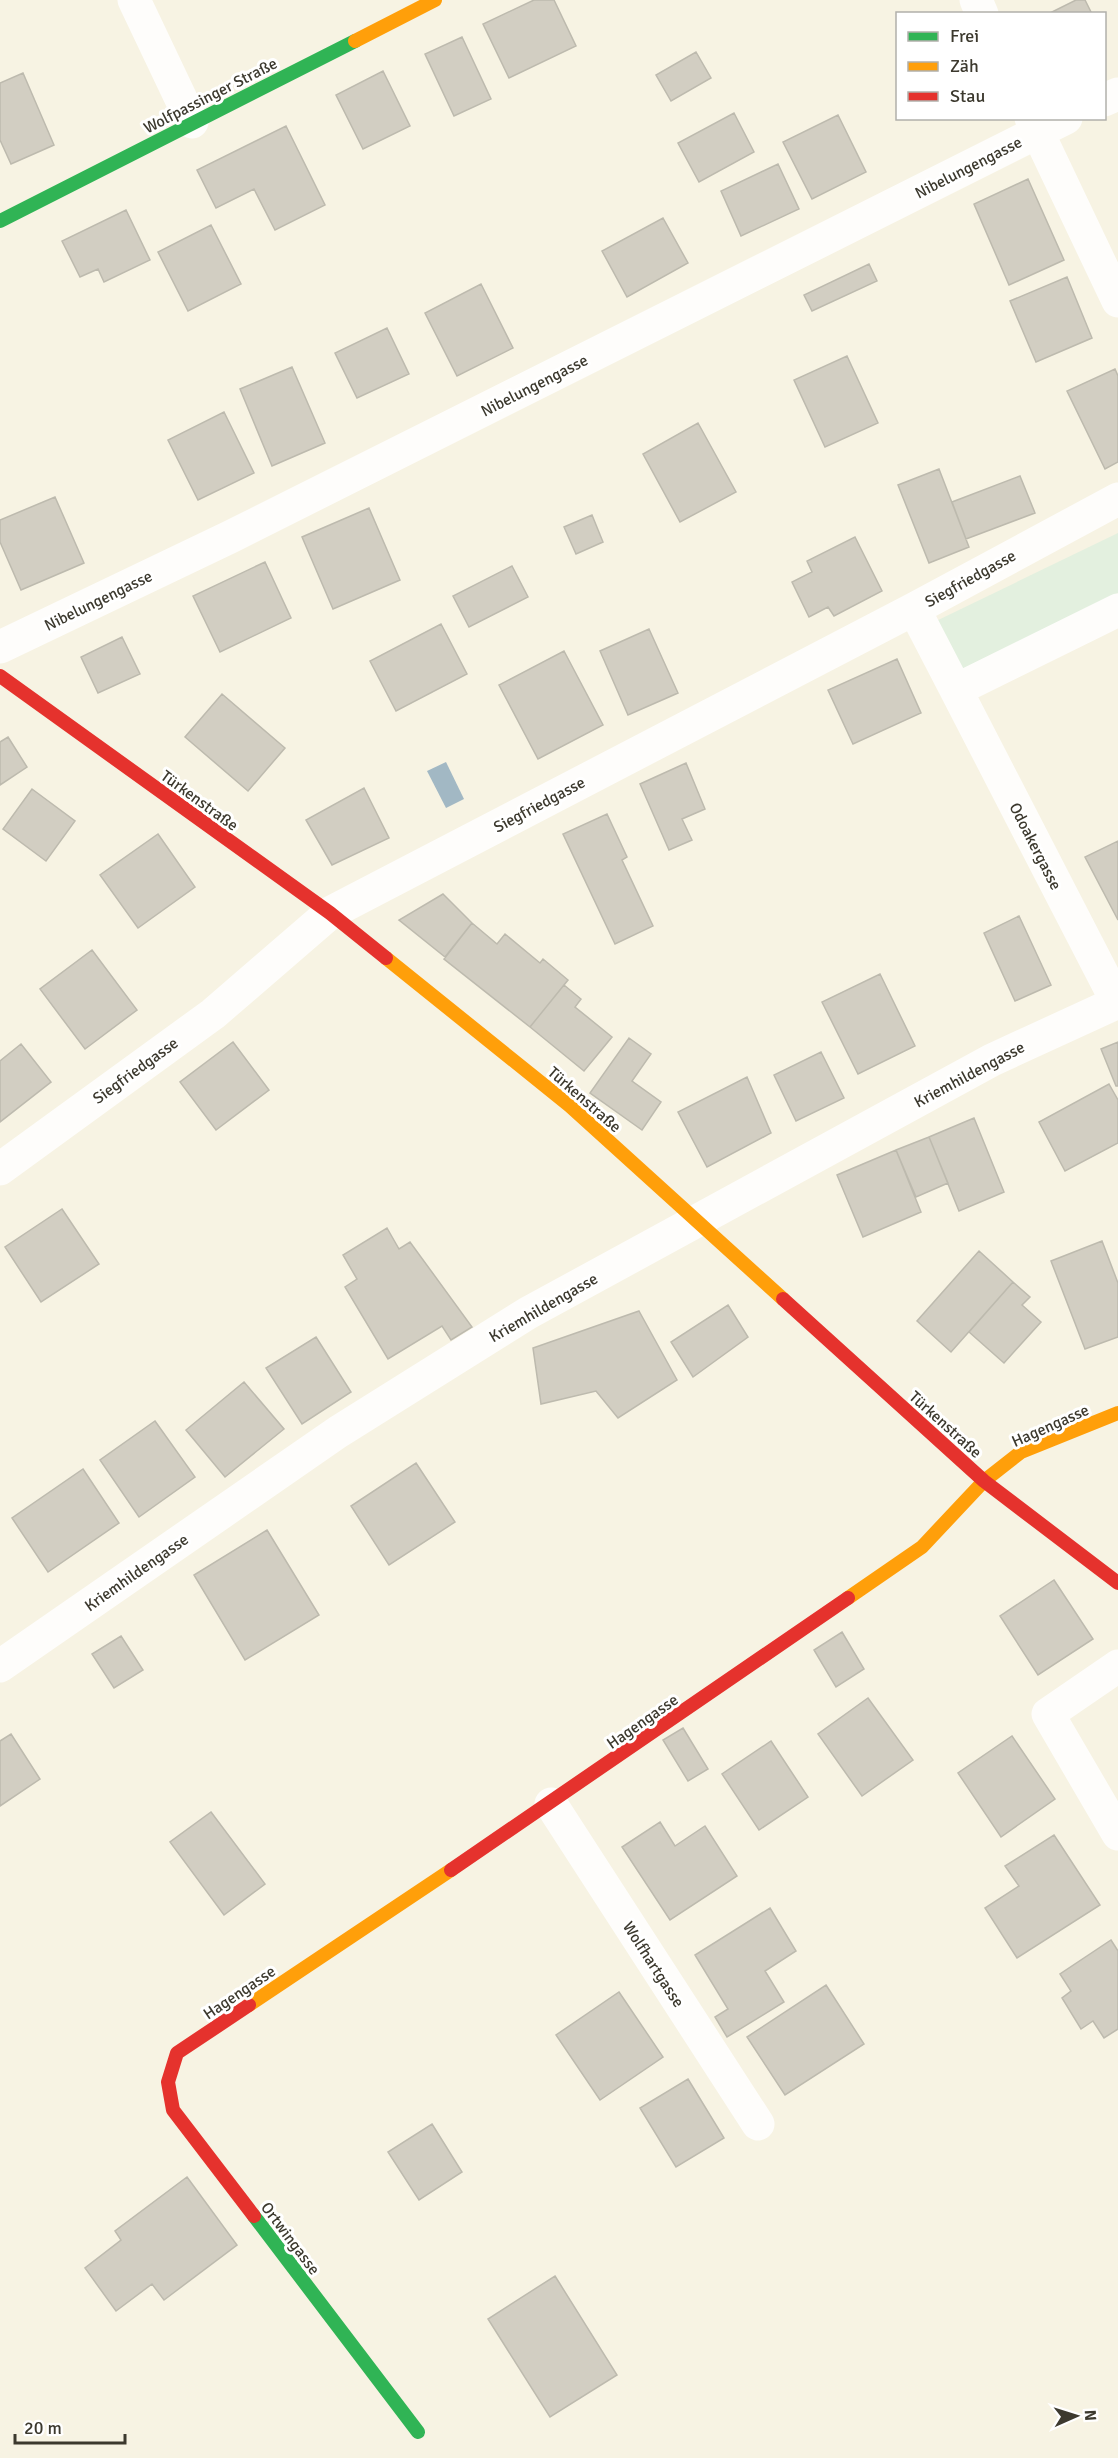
<svg xmlns="http://www.w3.org/2000/svg" width="1118" height="2458" viewBox="0 0 1118 2458" font-family="Signika,sans-serif">
<style>
.green{fill:#e3f0df}
.water{fill:#a2b8c4}
.building{fill:#d2cec2;stroke:#bdbaae;stroke-width:1.5}
.lines{fill:none;stroke-linecap:round;stroke-linejoin:round}
.street{stroke:#fefdfb;stroke-width:33}
.fast{stroke:#30b455;stroke-width:14}
.slow{stroke:#ff9f0a;stroke-width:14}
.jam{stroke:#e5322d;stroke-width:14}
.labels{text-anchor:middle;stroke-width:6;stroke-linejoin:round;paint-order:stroke}
.street-label{font-size:16px;fill:#3c392e;stroke:#fff}
</style>
<rect width="100%" height="100%" fill="#f7f3e3"/>
<path class="green" d="M1118,533V593L956,672L932,623Z"/>
<path class="water" d="M446,762L464,799L446,808L427,771Z"/>
<path class="building" d="M534,0H554L576,46L509,78L483,24Z
M1076,0H1085L1092,14H1048Z
M462,37L491,99L454,116L425,54Z
M696,52L711,78L671,101L656,75Z
M383,71L410,126L363,149L336,95Z
M23,73L54,145L11,164L0,140V83Z
M734,113L754,152L699,182L678,143Z
M838,115L866,172L812,199L783,142Z
M286,126L325,205L275,230L254,189L216,208L197,170Z
M778,164L799,209L741,236L721,191Z
M1028,179L1064,260L1009,285L974,204Z
M126,210L150,260L104,282L98,269L80,277L62,241Z
M663,218L688,263L627,297L602,251Z
M211,225L241,284L188,311L158,252Z
M869,264L877,281L812,311L804,295Z
M1067,277L1092,338L1036,362L1010,301Z
M481,284L513,348L457,376L425,313Z
M387,328L409,374L357,398L335,353Z
M847,356L878,423L825,447L794,380Z
M292,367L325,443L272,466L240,389Z
M1115,369L1118,376V462L1105,469L1067,391Z
M224,412L254,473L198,500L168,440Z
M698,423L736,492L680,522L643,454Z
M939,469L969,547L929,563L898,485Z
M1020,476L1035,513L966,539L952,502Z
M55,497L84,563L21,590L0,542V520Z
M369,508L400,580L333,609L302,537Z
M592,515L603,542L576,554L564,527Z
M855,537L882,591L834,616L828,607L809,617L792,582L812,572L807,561Z
M265,562L291,618L220,652L193,596Z
M512,566L528,597L469,627L453,596Z
M441,624L467,674L396,711L370,661Z
M649,629L678,693L628,715L600,651Z
M122,637L140,674L98,693L81,657Z
M564,651L603,725L538,759L499,685Z
M897,659L921,713L853,744L828,690Z
M222,694L285,748L248,791L185,737Z
M8,737L27,767L0,785V742Z
M686,763L705,809L682,819L692,840L669,850L640,784Z
M364,788L389,838L332,865L306,820Z
M32,789L75,821L46,861L3,829Z
M607,814L627,857L622,860L653,926L615,944L563,834Z
M158,834L195,887L138,928L100,875Z
M1118,841V920L1085,857Z
M443,894L472,923L445,957L399,920Z
M1019,916L1051,985L1015,1001L984,933Z
M472,923L497,944L505,934L540,963L543,959L568,980L530,1027L444,959Z
M92,950L137,1010L85,1049L40,989Z
M880,974L915,1046L858,1074L822,1002Z
M564,985L581,999L575,1007L612,1037L584,1071L530,1027Z
M629,1038L651,1054L632,1081L661,1102L642,1130L590,1093Z
M233,1042L269,1090L216,1130L180,1082Z
M1118,1042V1086H1116L1101,1049Z
M21,1044L51,1082L0,1122V1061Z
M821,1052L844,1098L796,1121L774,1075Z
M747,1077L771,1133L707,1167L678,1112Z
M1109,1084L1118,1100V1143L1065,1171L1039,1122Z
M974,1118L1004,1192L959,1211L929,1137Z
M929,1137L948,1183L916,1197L896,1150Z
M896,1150L921,1212L863,1237L837,1175Z
M62,1209L99,1264L41,1302L5,1247Z
M387,1228L399,1249L410,1242L472,1327L451,1340L442,1326L388,1359L345,1287L357,1279L343,1255Z
M1102,1241L1118,1283V1337L1085,1349L1051,1261Z
M979,1251L1013,1282L951,1352L917,1321Z
M1013,1282L1030,1297L1022,1305L1041,1322L1004,1363L969,1332Z
M728,1305L748,1337L693,1377L671,1342Z
M639,1311L677,1380L618,1418L596,1391L541,1404L533,1348Z
M316,1337L351,1392L302,1424L266,1368Z
M244,1382L284,1429L225,1477L186,1430Z
M155,1421L195,1477L139,1517L100,1460Z
M416,1463L455,1522L389,1565L351,1506Z
M83,1469L119,1523L48,1572L12,1518Z
M267,1530L319,1615L245,1660L194,1575Z
M1054,1580L1093,1639L1038,1675L1000,1616Z
M842,1632L864,1669L836,1687L814,1650Z
M121,1636L143,1670L114,1688L92,1654Z
M868,1698L913,1760L862,1796L818,1734Z
M683,1728L708,1769L688,1781L663,1740Z
M11,1734L40,1779L0,1806V1741Z
M1012,1736L1055,1799L1001,1837L958,1773Z
M771,1741L808,1797L759,1830L722,1774Z
M211,1812L265,1884L224,1915L170,1842Z
M660,1822L675,1846L705,1826L737,1876L670,1920L622,1847Z
M1054,1835L1100,1905L1017,1958L985,1908L1019,1886L1005,1866Z
M770,1908L796,1951L765,1971L784,2002L727,2037L715,2017L728,2009L695,1955Z
M1111,1940L1118,1951V2029L1104,2038L1093,2021L1081,2029L1062,1998L1071,1991L1060,1974Z
M826,1985L864,2044L785,2095L747,2037Z
M619,1992L663,2057L600,2100L556,2035Z
M688,2079L724,2138L676,2167L640,2108Z
M432,2124L462,2172L419,2200L388,2152Z
M187,2177L237,2245L164,2300L152,2284L116,2311L85,2268L121,2240L115,2231Z
M555,2276L617,2375L550,2417L488,2319Z"/>
<g class="lines">
<path class="street" d="M134,0L192,122
M976,0L982,14
M1104,100L1118,94
M1031,118L1118,301
M914,609L956,690L1118,610
M0,647L230,537L1066,118
M956,690L1117,1002
M0,1169L213,1014L330,913L914,609L1118,499
M0,1666L338,1432L528,1313L992,1060L1118,1002
M1118,1666L1048,1714L1118,1834
M551,1804L758,2124"/>
<path class="fast" d="M0,221L355,41
M254,2216L418,2432"/>
<path class="slow" d="M355,41L435,0
M386,958L570,1106L783,1299
M848,1598L922,1547L984,1481L1021,1452L1118,1413
M249,2005L451,1870"/>
<path class="jam" d="M0,676L330,913L386,958
M783,1299L984,1481L1118,1583
M451,1870L848,1598
M249,2005L177,2053L168,2082L173,2110L254,2216"/>
</g>
<g class="labels">
<g class="street-label">
<text transform="translate(210 95) rotate(-27)" y="6">Wolfpassinger Straße</text>
<text transform="translate(968 167) rotate(-27)" y="6">Nibelungengasse</text>
<text transform="translate(534 385) rotate(-27)" y="6">Nibelungengasse</text>
<text transform="translate(970 578) rotate(-29)" y="6">Siegfriedgasse</text>
<text transform="translate(98 600) rotate(-26)" y="6">Nibelungengasse</text>
<text transform="translate(200 800) rotate(36)" y="6">Türkenstraße</text>
<text transform="translate(539 804) rotate(-28)" y="6">Siegfriedgasse</text>
<text transform="translate(1036 846) rotate(63)" y="6">Odoakergasse</text>
<text transform="translate(135 1070) rotate(-36)" y="6">Siegfriedgasse</text>
<text transform="translate(969 1074) rotate(-28)" y="6">Kriemhildengasse</text>
<text transform="translate(585 1099) rotate(41)" y="6">Türkenstraße</text>
<text transform="translate(543 1307) rotate(-30)" y="6">Kriemhildengasse</text>
<text transform="translate(946 1424) rotate(42)" y="6">Türkenstraße</text>
<text transform="translate(1050 1425) rotate(-24)" y="6">Hagengasse</text>
<text transform="translate(136 1572) rotate(-35)" y="6">Kriemhildengasse</text>
<text transform="translate(642 1721) rotate(-35)" y="6">Hagengasse</text>
<text transform="translate(654 1964) rotate(57)" y="6">Wolfhartgasse</text>
<text transform="translate(239 1992) rotate(-34)" y="6">Hagengasse</text>
<text transform="translate(291 2238) rotate(53)" y="6">Ortwingasse</text>
</g>
</g>
<rect x="896" y="12" width="210" height="108" fill="#ffffff" stroke="#b1b0ab" stroke-width="1.5"/>
<rect x="908" y="32" width="30" height="9" fill="#30b455" stroke="#b1b0ab" stroke-width="1.5"/>
<text x="950" y="42" font-size="18" fill="#3c392e">Frei</text>
<rect x="908" y="62" width="30" height="9" fill="#ff9f0a" stroke="#b1b0ab" stroke-width="1.5"/>
<text x="950" y="72" font-size="18" fill="#3c392e">Zäh</text>
<rect x="908" y="92" width="30" height="9" fill="#e5322d" stroke="#b1b0ab" stroke-width="1.5"/>
<text x="950" y="102" font-size="18" fill="#3c392e">Stau</text>
<g transform="translate(1076 2416) rotate(87)" stroke="#ffffff" stroke-width="4.5" paint-order="stroke">
<path d="M0-4.5L10 22L0 15L-10 22Z" fill="#3c392e"/>
<text y="-9" font-size="16" font-weight="bold" text-anchor="middle" fill="#3c392e">N</text>
</g>
<path d="M15 2434v9h110v-9" fill="none" stroke="#3c392e" stroke-width="3"/>
<text x="24" y="2434" font-size="18" fill="#3c392e" stroke="#ffffff" stroke-width="4.5" paint-order="stroke">20 m</text>
</svg>
